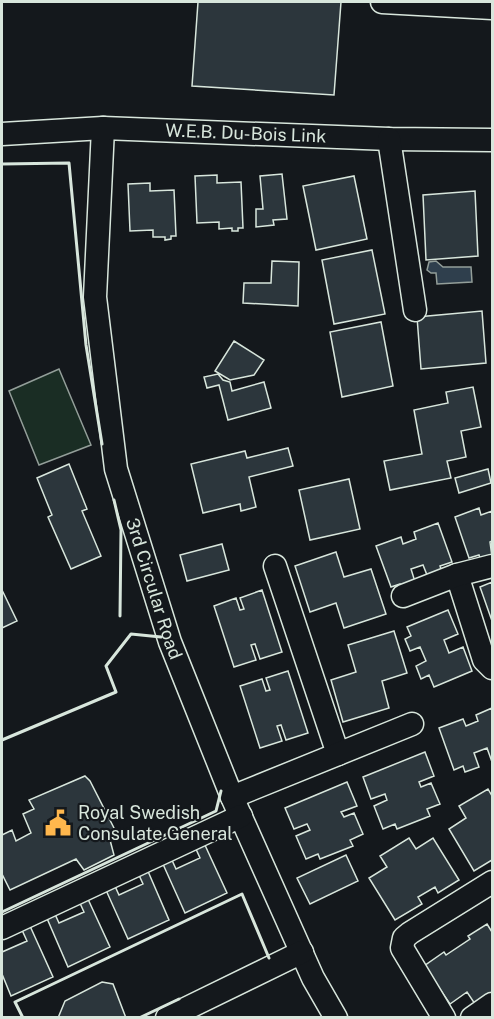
<svg xmlns="http://www.w3.org/2000/svg" width="494" height="1019" viewBox="0 0 494 1019" font-family="'Public Sans',sans-serif">
<style>
.green{fill:#1a2d24;stroke:#939e99;stroke-width:1.5}
.water{fill:#2f3f4d;stroke:#939e99;stroke-width:1.5}
.building{fill:#2c363c;stroke:#d8e6dc;stroke-width:1.5}
.lines{fill:none;stroke-linecap:round;stroke-linejoin:round}
.minor-casing{stroke:#d8e6dc;stroke-width:25}
.minor{stroke:#14181c;stroke-width:22}
.wall{stroke:#d8e6dc;stroke-width:3}
.labels{text-anchor:middle;stroke-width:4.5;stroke-linejoin:round;paint-order:stroke}
.street-label{font-size:18px;fill:#d8e6dc;stroke:#14181c}
.poi-label{font-size:18px;fill:#d8e6dc;stroke:#14181c;text-anchor:start}
</style>
<rect width="100%" height="100%" fill="#14181c"/>
<path class="green" d="M59,369L91,445L39,465L9,391Z"/>
<path class="water" d="M436,261L443,267H471L472,282L437,284L436,273H431L427,270L429,262Z"/>
<path class="building" d="M198,2H341L334,95L192,86Z
M282,174L287,219L273,220L274,225L256,227V209H263L260,176Z
M217,175V183L241,182L243,228H238V231H232V228L219,229V222L197,223L195,176Z
M354,176L367,239L316,250L303,186Z
M150,183V191L174,190L176,236H171V239L165,240V237H153V230L130,231L128,184Z
M475,191L478,256L426,260L423,195Z
M372,250L385,314L334,324L322,260Z
M272,261L299,262L298,306L243,303L244,283H271Z
M482,311L486,363L421,369L417,317Z
M381,322L393,386L342,397L330,332Z
M234,341L264,360L254,375L230,380L215,371Z
M218,374L223,380L230,382L232,391L264,382L271,408L228,420L219,385L207,388L204,377Z
M473,387L481,427L461,431L466,457L447,461L451,478L390,490L384,461L422,454L414,410L448,403L446,392Z
M288,448L293,466L249,477L256,507L241,511L240,504L203,513L191,464L245,451L247,458Z
M69,464L87,509L82,511L101,556L71,569L48,517L52,515L37,478Z
M488,469L491,483L459,493L455,478Z
M349,479L360,529L310,540L299,490Z
M479,508L481,515L492,511V541L490,542L492,557L481,561L479,555L469,558L455,517Z
M438,523L452,562L440,566L443,575L429,580L423,565L411,569L416,585L402,590L400,584L391,587L376,546L401,537L403,544L416,539L414,532Z
M222,544L229,570L187,581L180,555Z
M336,552L344,577L371,569L386,614L344,628L336,603L310,612L295,566Z
M492,582V621L480,587Z
M2,590L17,621L2,628Z
M262,590L282,652L260,659L255,644L251,645L256,660L234,667L214,606L236,598L240,610L244,609L240,598Z
M448,610L458,634L444,640L449,653L463,647L472,671L434,687L429,675L421,679L416,666L426,661L420,647L410,651L405,639L411,636L407,627Z
M394,631L407,673L382,681L389,708L343,722L331,680L356,672L348,645Z
M288,671L308,733L286,740L281,725L277,726L282,741L260,748L240,686L262,679L266,691L270,690L266,678Z
M492,708V762L487,748L474,753L479,767L465,772L463,766L454,770L439,728L463,719L466,726L478,721L476,715Z
M425,752L434,776L419,782L421,787L431,783L440,804L427,809L430,816L397,829L395,824L383,829L374,806L387,800L385,794L371,799L363,777Z
M85,776L90,781L115,830L110,840L114,855L84,870L76,859L10,890L2,874V835L12,830L16,841L31,833L23,814L34,809L29,800Z
M347,782L357,806L341,812L344,817L354,813L363,834L350,840L353,846L320,859L318,854L306,859L296,836L310,830L307,824L294,829L285,808Z
M488,789L492,796V860L474,871L449,829L466,818L459,806Z
M409,838L416,849L433,838L459,880L438,893L435,887L418,897L422,904L395,920L369,878L387,867L380,856Z
M204,843L227,893L185,913L162,862L171,858L176,869L200,858L195,847Z
M346,855L358,881L310,904L297,878Z
M147,869L169,920L128,939L105,888L114,884L119,895L143,884L138,873Z
M87,897L110,947L68,967L46,916L54,912L59,923L84,912L79,901Z
M487,924L492,932V992L475,1004L467,992L450,1004L424,966L444,952L446,955L470,939L468,936Z
M30,926L53,977L11,996L2,974V950V952L27,941L22,930Z
M102,982L113,984L126,1018H58L65,1001Z"/>
<g class="lines">
<g class="minor-casing">
<g id="minor">
<path d="M382,2L492,8"/>
<path id="s1" d="M103,128L95,297L116,469L170,642L232,797L313,978L336,1018"/>
<path id="s2" d="M2,134L103,128L389,139L492,140"/>
<path d="M389,139L415,310"/>
<path d="M275,566L338,754"/>
<path d="M457,575L484,660L492,668"/>
<path d="M403,596L457,575L492,566"/>
<path d="M232,797L412,724"/>
<path d="M2,928L241,816"/>
<path d="M167,1018L302,952"/>
<path d="M444,1018L402,948L404,938L410,933L492,882"/>
<path d="M472,1018L492,1004"/>
</g>
</g>
<use href="#minor" class="minor"/>
<path class="wall" d="M2,164L69,163L86,345L102,444
M114,500L121,530L120,616
M2,740L116,692L106,666L131,634L161,637
M2,912L216,811L221,791
M23,1018L15,1002L242,894L269,958
M139,1018L179,999"/>
</g>
<defs>
<g id="civic-bare" transform="scale(2.07)"><path d="M-.6-6.5H3V-4.5H.6V-3L4-1V1h2V6H-6V1h2V-1L-.6-3ZM-1.2 2.5V6h2.4V2.5Z" fill="#ffb74d" stroke="#14181c" stroke-width="2.5" paint-order="stroke"/></g>
</defs>
<g fill-rule="evenodd">
<use href="#civic-bare" x="58" y="823"/>
</g>
<g class="labels">
<g class="street-label">
<text dy="6" stroke="none"><textPath href="#s2" startOffset="244">W.E.B. Du-Bois Link</textPath></text>
<text dy="6" stroke="none"><textPath href="#s1" startOffset="468">3rd Circular Road</textPath></text>
</g>
<g class="poi-label">
<text x="78" y="819">Royal Swedish<tspan x="78" dy="21">Consulate General</tspan></text>
</g>
</g>
<rect width="494" height="1019" fill="none" stroke="#d8e6dc" stroke-width="6"/>
</svg>
